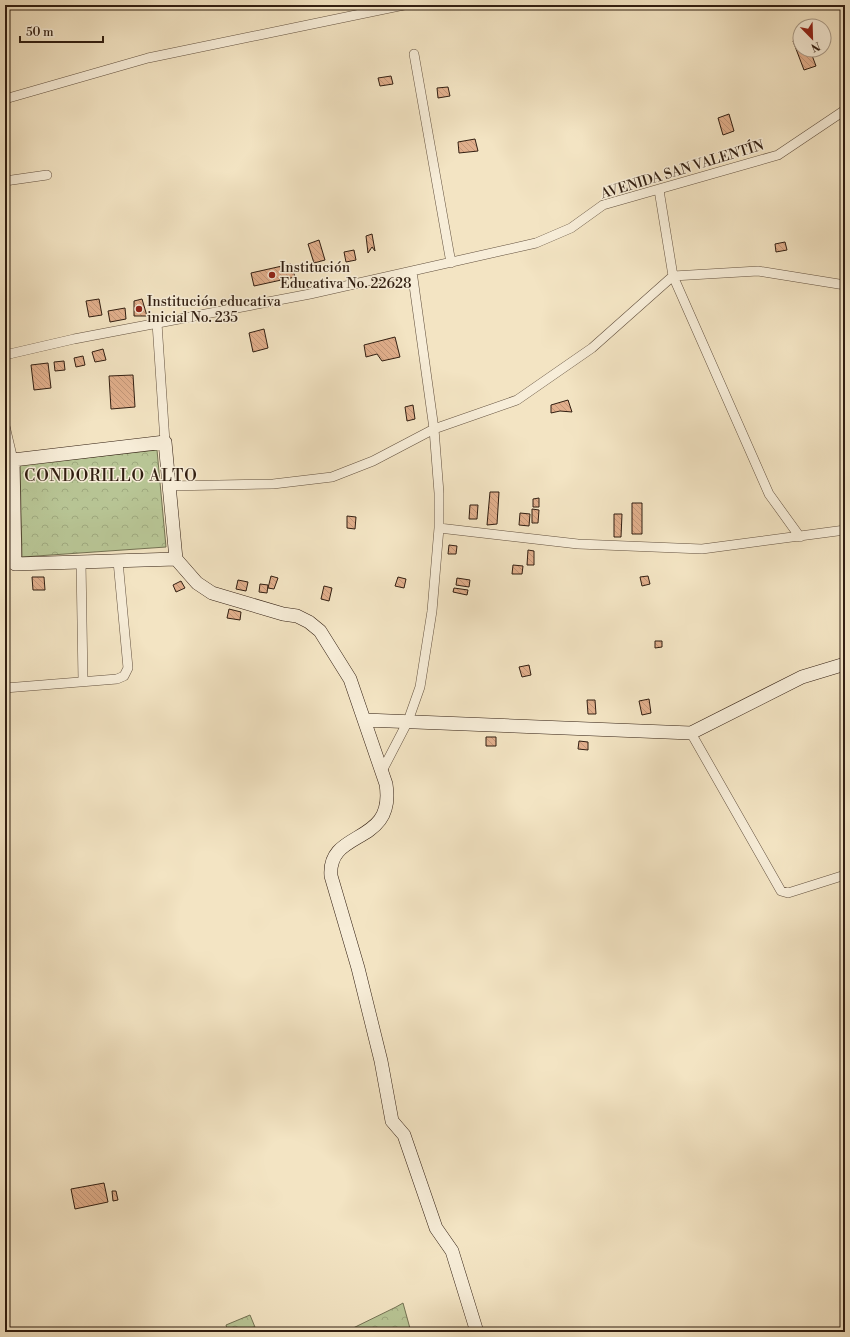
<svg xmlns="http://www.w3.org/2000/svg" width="850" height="1337" viewBox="0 0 850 1337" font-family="'Libre Bodoni',serif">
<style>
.forest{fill:url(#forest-crowns);stroke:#747253}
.building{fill:url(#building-back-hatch);stroke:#311e11}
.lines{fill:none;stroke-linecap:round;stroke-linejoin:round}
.street-casing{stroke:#62503e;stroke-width:10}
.secondary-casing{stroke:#311e11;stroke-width:14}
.street{stroke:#f7edd8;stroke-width:9}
.secondary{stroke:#f7edd8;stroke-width:13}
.poi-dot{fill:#8f2418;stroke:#f7edd8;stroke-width:1.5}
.labels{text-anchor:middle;stroke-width:3;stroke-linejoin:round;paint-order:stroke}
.street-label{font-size:14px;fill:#311e11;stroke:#f7edd8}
.poi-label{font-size:14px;fill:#311e11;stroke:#f7edd8;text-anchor:start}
.quarter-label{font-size:16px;letter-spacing:1px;fill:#311e11;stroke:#f7edd8}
</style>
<defs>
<pattern id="forest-crowns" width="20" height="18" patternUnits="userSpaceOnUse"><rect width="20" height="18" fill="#b8c595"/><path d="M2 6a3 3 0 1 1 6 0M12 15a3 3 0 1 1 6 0" fill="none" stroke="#9fa97f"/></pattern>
<pattern id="building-back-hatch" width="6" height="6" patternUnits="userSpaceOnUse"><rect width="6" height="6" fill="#e1af8c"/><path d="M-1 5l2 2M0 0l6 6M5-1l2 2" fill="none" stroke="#c29678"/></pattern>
</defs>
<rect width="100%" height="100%" fill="#f3e4c3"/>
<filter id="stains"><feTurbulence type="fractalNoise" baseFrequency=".005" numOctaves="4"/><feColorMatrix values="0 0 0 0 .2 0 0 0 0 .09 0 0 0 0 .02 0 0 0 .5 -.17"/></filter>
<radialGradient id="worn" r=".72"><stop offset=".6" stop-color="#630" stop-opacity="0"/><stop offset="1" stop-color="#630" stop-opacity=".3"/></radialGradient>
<path class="forest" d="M157,450L166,547L22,557L20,465Z
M403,1303L411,1332H345L396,1307Z
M250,1315L257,1332H228L226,1325Z"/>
<path class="building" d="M800,38V50H810L816,66L804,70L793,41Z
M391,76L393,84L380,86L378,78Z
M448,87L450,96L438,98L437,88Z
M729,114L734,131L723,135L718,118Z
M475,139L478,151L459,153L458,142Z
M372,234L375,251L372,247L368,253L366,236Z
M319,240L325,260L314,263L308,244Z
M785,242L787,250L776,252L775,244Z
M354,250L356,260L346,262L344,252Z
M291,264L295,277L254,286L251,273Z
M99,299L102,315L89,317L86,301Z
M142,299L147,316H134V301Z
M125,308L126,319L110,322L108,311Z
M264,329L268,348L253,352L249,333Z
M395,337L400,357L382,361L377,354L366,357L364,345Z
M103,349L106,360L95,362L92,352Z
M83,356L85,365L76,367L74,358Z
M64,361L65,370L55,371L54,362Z
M48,363L51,388L34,390L31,365Z
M133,375L135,407L111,409L109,376Z
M568,400L572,412L560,411L551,413V405Z
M413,405L415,419L407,421L405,407Z
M490,492H499L497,524L487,525Z
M539,498V507H533V499Z
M632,503H642V534H632Z
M470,505H478L477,519H469Z
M532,509L539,510L538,523H532Z
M520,513L530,514L529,526L519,525Z
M614,514H622L621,537H614Z
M347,516L356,517L355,529L347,528Z
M449,545L457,546L456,554H448Z
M528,550L534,551V565H527Z
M513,565L523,566L522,574H512Z
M5,574L8,575L7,588H5Z
M271,576L278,578L274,589L268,588Z
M648,576L650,584L642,586L640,577Z
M32,577H44L45,590H33Z
M398,577L406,579L404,588L395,586Z
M457,578L470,580L469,587L456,585Z
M238,580L248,582L246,591L236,589Z
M181,581L185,588L176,592L173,585Z
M260,584L268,585L267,593L259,592Z
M324,586L332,588L329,601L321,599Z
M454,588L468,590L467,595L453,592Z
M229,609L241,612L240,620L227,618Z
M655,641H662V647L655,648Z
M529,665L531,675L522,677L519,667Z
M649,699L651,713L642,715L639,701Z
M587,700H595L596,714H588Z
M486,737H496V746H486Z
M579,741L588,742V750L578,749Z
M104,1183L108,1202L75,1209L71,1189Z
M112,1191H116L118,1200L113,1201Z"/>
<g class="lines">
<g class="street-casing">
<path id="street" d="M414,54L451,263
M5,99L148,58L404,5
M5,181L47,175
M659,190L673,276L769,494L800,537
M157,323L165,442
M5,355L74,339L310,294L536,243L571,228L603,205L778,155L845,110
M5,426L13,460H5
M168,486L273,484L332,477L373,461L434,429L517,400L592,348L673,276L758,271L845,285
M439,528L578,544L702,549L845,530
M81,562L83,681
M5,564H15
M5,688L117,679L124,676L128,668L118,561
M691,733L781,891L788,893L845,875
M382,771L408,721L420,687L432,611L439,528V493L434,429L412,271"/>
</g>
<g class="secondary-casing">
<path id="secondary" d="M176,559L15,564L13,460L165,442L176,559L197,583L212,593L283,614L297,616L309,622L320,631L350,679L386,784C396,847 327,828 331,876L358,968L381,1061L392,1121L404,1135L436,1228L452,1251L477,1332
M365,720L691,733L802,677L845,664"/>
</g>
<use href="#street" class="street"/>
<use href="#secondary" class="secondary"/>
</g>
<g class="poi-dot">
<circle cx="272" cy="275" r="4"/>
<circle cx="139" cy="309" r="4"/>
</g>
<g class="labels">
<g class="street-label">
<text transform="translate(682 169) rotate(-17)" y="5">AVENIDA SAN VALENTÍN</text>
</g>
<g class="poi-label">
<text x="280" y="272">Institución<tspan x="280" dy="16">Educativa No. 22628</tspan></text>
<text x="147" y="306">Institución educativa<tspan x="147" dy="16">inicial No. 235</tspan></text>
</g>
<g class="quarter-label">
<text x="111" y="481">CONDORILLO ALTO</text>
</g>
</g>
<rect width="850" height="1337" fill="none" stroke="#f3e4c3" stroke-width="20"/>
<rect x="6" y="6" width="838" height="1325" fill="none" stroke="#311e11" stroke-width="2"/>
<rect x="10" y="10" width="830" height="1317" fill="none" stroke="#311e11"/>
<g transform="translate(812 38) rotate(157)"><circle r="19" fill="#f7edd8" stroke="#a89a88"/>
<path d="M0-3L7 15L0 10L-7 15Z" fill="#8f2418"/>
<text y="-6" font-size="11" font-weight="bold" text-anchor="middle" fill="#311e11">N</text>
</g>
<path d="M20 36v6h83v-6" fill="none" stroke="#311e11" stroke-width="2"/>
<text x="26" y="36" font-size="12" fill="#311e11" stroke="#f7edd8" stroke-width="3" paint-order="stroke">50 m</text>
<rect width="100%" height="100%" filter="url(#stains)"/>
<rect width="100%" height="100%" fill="url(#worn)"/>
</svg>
